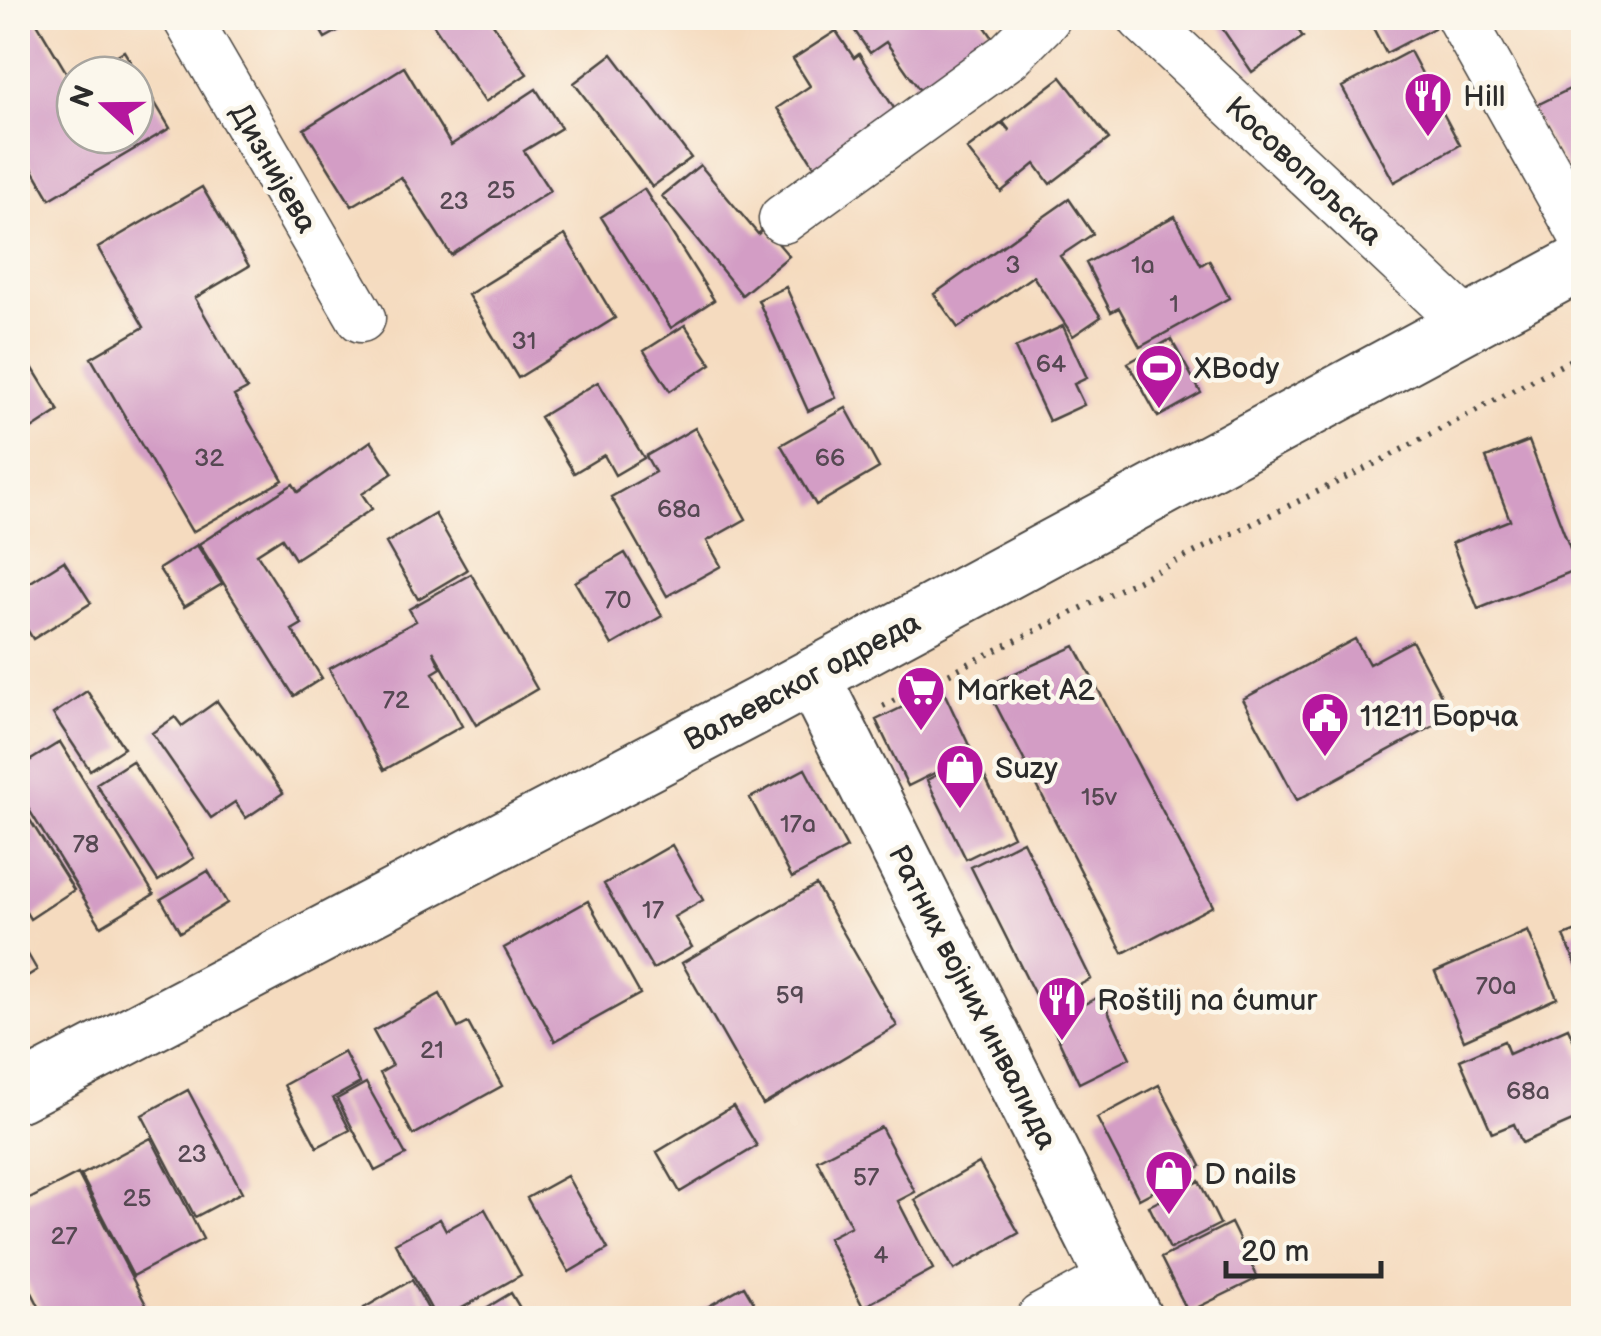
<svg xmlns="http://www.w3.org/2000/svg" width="1601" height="1336" viewBox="0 0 1601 1336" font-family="'Balsamiq Sans',sans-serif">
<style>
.building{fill:#d39dc5}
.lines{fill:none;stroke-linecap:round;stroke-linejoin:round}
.minor-casing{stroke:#494541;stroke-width:51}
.tertiary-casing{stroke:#494541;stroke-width:59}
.path{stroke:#494541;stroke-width:6;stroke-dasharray:2.5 8;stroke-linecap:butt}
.minor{stroke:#fff;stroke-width:48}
.tertiary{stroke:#fff;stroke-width:55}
.labels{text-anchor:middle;stroke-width:9;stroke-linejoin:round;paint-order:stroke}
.number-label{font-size:25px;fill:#554852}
.poi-label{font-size:30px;fill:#2b2b2b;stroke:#fbf7ec;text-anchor:start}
.street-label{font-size:30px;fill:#2b2b2b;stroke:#fbf7ec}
</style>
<rect width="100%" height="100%" fill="#fbf7ec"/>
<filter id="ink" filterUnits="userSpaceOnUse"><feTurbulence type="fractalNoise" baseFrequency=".01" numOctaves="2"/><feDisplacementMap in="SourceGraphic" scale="20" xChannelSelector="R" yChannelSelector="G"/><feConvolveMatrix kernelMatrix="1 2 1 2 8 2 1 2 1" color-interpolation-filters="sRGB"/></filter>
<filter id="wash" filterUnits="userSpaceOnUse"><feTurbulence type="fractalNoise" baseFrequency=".0048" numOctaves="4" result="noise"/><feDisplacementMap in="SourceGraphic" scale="40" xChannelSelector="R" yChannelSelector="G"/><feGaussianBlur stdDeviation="2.25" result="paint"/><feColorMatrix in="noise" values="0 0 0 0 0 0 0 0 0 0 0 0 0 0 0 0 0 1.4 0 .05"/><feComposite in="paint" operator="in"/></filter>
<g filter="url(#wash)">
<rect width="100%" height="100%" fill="#f5dbbf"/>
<g id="blocks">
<path class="building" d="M18,18H34L72,82L75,80V135H135V75H84L124,51L170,128L50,199L18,144Z
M313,18H361L325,38Z
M429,18H489L527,74L485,102Z
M846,18H979L1002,51L928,102L886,42L870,53Z
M1215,18H1290L1303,37L1252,72Z
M1368,18H1429L1434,28L1386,53Z
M836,31L854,58L859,54L901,119L819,173L777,108L810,86L793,59Z
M1410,51L1460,145L1394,182L1342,87Z
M612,54L691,158L652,187L574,83Z
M404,67L451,145L536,89L561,128L524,151L550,191L451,255L401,177L352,206L304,129Z
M1061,77L1109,139L1050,184L1035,164L1001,192L967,149L1002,123L1010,131L1003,122Z
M1584,82V195L1529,109Z
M700,165L758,234L765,228L789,256L742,295L662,196Z
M202,187L249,266L195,298L247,389L234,396L283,480L192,532L91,358L144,327L98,248Z
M644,189L714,300L671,328L601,217Z
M1069,199L1093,234L1060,256L1101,317L1073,336L1033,276L958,328L934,294Z
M1175,216L1201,265L1209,260L1229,298L1140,347L1119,308L1111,312L1086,263Z
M565,235L615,318L518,378L468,295Z
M786,287L836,398L808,411L758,300Z
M685,325L711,364L670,391L644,351Z
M1063,326L1087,378L1074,384L1084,405L1049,421L1015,348Z
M1171,339L1201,393L1158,417L1128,363Z
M18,344L59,411L18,438Z
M598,382L644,458L615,475L604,455L574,473L540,417Z
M846,408L879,468L816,505L781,445Z
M695,428L746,519L707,541L721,566L667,596L611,497L655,472L646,456Z
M371,441L393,473L362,494L372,509L295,559L282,538L257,554L302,624L292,630L322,678L294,696L199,544L293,484L298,492Z
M1529,441L1578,569L1478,609L1452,543L1510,520L1486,458Z
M435,514L467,570L418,599L386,543Z
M197,545L222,584L184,607L159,569Z
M625,553L662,616L612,645L575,582Z
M64,561L91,603L33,639L18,615V590Z
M471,574L537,689L476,725L433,651L441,668L433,673L462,726L384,770L329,669L416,621L409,609Z
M1355,639L1369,664L1412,641L1452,716L1297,800L1243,699Z
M1075,646L1213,906L1123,953L986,686Z
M942,688L973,754L908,786L876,720Z
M87,691L124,748L90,770L53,714Z
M217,701L283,793L246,818L235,802L211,818L152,733L175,717L182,726Z
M60,742L154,894L101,926L18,792V768Z
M975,756L1013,836L966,859L927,780Z
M132,761L194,858L158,881L96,784Z
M805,769L847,848L792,878L750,798Z
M18,801L74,890L30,919L18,899Z
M1023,841L1091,979L1040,1005L971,867Z
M672,845L703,900L674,917L692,947L653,969L604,884Z
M208,871L227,903L180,932L161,899Z
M816,885L897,1026L763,1105L682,963Z
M588,901L640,994L555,1041L504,948Z
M1584,928V971L1580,973L1564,936Z
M1528,931L1557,998L1464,1040L1435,972Z
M18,937L37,970L18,982Z
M440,994L458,1028L468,1023L502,1086L413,1135L380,1073L392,1066L373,1031Z
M1101,996L1130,1058L1079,1083L1050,1021Z
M1568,1028L1584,1063V1116L1522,1143L1514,1124L1492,1133L1460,1060L1504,1041L1509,1054Z
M344,1052L360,1083L333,1098L350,1130L317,1147L284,1085Z
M366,1083L406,1155L375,1171L337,1099Z
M1159,1085L1201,1166L1139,1199L1097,1118Z
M188,1090L242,1192L195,1217L142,1115Z
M733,1106L757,1146L680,1192L657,1152Z
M881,1127L915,1192L898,1201L933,1269L863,1307L828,1238L851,1226L817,1160Z
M151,1138L203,1239L133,1276L81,1175Z
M979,1163L1019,1233L954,1270L915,1200Z
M78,1174L153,1318H45L18,1265V1205Z
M567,1176L608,1249L569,1272L527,1198Z
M1199,1181L1220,1224L1170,1249L1149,1206Z
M485,1209L521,1275L444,1318H436L395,1243L440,1219L446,1230Z
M1231,1223L1258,1278L1188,1312L1161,1258Z
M412,1280L433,1318H369L364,1308Z
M18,1286L35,1318H18Z
M744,1286L763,1318H688Z
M511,1293L526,1318H488L483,1310Z"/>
</g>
</g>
<g filter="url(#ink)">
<use href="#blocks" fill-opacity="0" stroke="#494541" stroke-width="2.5"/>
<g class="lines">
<g class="minor-casing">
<path id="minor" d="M187,18L361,318
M1142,18L1467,324
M1461,18L1584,237
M783,219L1008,56L1046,18
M1041,1318L1115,1278"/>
</g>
<g class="tertiary-casing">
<path id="tertiary" d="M812,677L1134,1318
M18,1094L765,702L1584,261"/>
</g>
<path class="path" d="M883,706L1384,459L1584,353"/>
<use href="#minor" class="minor"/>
<use href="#tertiary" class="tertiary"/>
</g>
</g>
<defs>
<g id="restaurant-pin" transform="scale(2.5)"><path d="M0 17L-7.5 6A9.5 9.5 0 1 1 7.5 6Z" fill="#b5179e" stroke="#fbf7ec"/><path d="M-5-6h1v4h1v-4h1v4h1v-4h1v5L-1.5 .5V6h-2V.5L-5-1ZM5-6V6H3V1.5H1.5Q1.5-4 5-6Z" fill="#fff"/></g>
<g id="stadium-pin" transform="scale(2.5)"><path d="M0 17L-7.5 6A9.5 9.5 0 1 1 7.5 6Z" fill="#b5179e" stroke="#fbf7ec"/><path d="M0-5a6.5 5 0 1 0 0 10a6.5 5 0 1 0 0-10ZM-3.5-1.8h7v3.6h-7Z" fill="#fff"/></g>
<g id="supermarket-pin" transform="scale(2.5)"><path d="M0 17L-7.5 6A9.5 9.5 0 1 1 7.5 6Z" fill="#b5179e" stroke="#fbf7ec"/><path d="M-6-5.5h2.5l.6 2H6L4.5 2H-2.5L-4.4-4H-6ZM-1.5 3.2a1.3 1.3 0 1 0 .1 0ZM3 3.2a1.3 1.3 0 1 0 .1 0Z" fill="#fff"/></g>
<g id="civic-pin" transform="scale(2.5)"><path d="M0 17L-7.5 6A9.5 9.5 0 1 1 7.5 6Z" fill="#b5179e" stroke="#fbf7ec"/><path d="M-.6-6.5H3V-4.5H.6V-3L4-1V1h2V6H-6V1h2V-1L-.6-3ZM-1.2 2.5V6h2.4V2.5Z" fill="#fff"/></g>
<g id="shop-pin" transform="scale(2.5)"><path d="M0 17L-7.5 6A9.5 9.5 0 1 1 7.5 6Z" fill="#b5179e" stroke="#fbf7ec"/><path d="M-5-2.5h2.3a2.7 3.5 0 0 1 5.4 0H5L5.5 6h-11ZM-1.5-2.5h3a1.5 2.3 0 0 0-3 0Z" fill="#fff"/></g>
</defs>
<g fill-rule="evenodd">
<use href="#restaurant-pin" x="1428" y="96"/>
<use href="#stadium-pin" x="1159" y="368"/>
<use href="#supermarket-pin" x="921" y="690"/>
<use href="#civic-pin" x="1325" y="716"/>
<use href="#shop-pin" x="960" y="768"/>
<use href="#restaurant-pin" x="1062" y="1000"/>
<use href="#shop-pin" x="1169" y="1174"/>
</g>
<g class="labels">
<g class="number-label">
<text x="501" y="198">25</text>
<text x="454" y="209">23</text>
<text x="1013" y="273">3</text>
<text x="1143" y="273">1a</text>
<text x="1174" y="312">1</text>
<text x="524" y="349">31</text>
<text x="1051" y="372">64</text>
<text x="209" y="466">32</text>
<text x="830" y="466">66</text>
<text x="679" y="517">68a</text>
<text x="618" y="608">70</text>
<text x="396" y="708">72</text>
<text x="1099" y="805">15v</text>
<text x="798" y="832">17a</text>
<text x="86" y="852">78</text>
<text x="653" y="918">17</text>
<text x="1496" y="994">70a</text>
<text x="790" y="1003">59</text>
<text x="432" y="1058">21</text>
<text x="1528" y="1099">68a</text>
<text x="192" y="1162">23</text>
<text x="866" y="1185">57</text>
<text x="137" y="1206">25</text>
<text x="64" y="1244">27</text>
<text x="881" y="1263">4</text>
</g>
<g class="poi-label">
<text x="1463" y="106">Hill</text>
<text x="1194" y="378">XBody</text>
<text x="956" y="700">Market A2</text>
<text x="1360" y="726">11211 Борча</text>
<text x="995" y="778">Suzy</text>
<text x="1097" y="1010">Roštilj na ćumur</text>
<text x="1204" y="1184">D nails</text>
</g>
<g class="street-label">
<text transform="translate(274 168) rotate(60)" y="10">Дизнијева</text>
<text transform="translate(1304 171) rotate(43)" y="10">Косовопољска</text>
<text transform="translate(802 681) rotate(-28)" y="10">Ваљевског одреда</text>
<text transform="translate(973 997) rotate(63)" y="10">Ратних војних инвалида</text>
</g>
</g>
<rect width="1601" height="1336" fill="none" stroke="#fbf7ec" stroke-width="60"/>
<g transform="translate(105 105) rotate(291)"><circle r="48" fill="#fbf7ec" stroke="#a8a59f" stroke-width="2.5"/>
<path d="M0-8L18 38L0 25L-18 38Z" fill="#b5179e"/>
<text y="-15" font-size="28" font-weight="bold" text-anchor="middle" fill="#2b2b2b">N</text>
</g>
<path d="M1226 1261v15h155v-15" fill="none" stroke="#2b2b2b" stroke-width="5"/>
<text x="1241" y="1261" font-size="30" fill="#2b2b2b" stroke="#fbf7ec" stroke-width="8" paint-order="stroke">20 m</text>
</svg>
